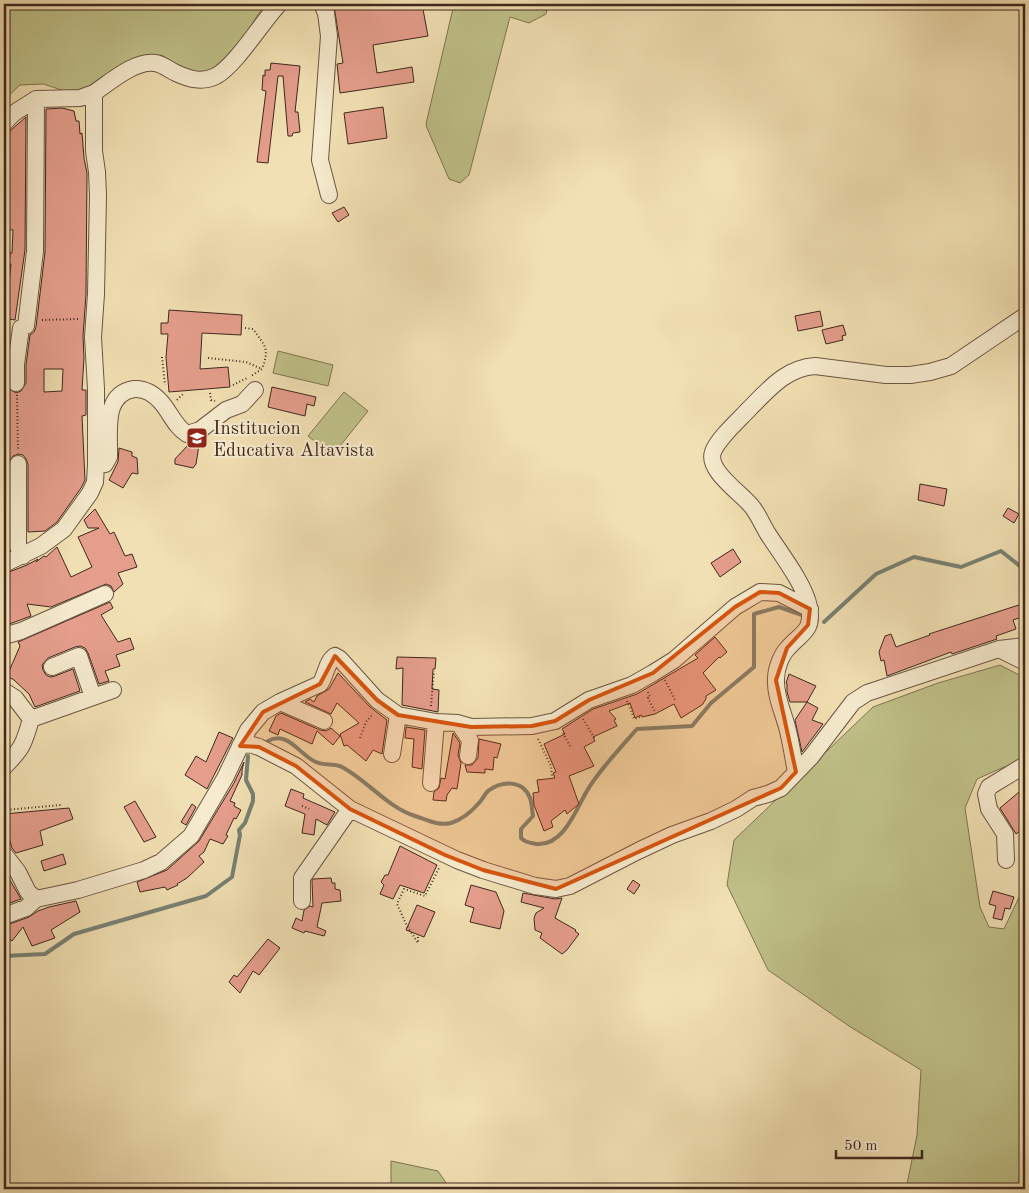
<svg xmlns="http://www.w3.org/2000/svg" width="1029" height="1193" viewBox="0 0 1029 1193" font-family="'Old Standard TT',serif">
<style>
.green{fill:#c0c189;stroke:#807454}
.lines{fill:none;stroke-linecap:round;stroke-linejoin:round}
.stream{stroke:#778174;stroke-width:4}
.building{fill:#e59e8c;stroke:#40271e;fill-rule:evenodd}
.minor-casing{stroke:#6c5543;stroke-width:18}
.path{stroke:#40271e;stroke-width:2;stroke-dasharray:1 2.5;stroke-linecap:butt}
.minor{stroke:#f6ebce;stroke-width:16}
.marked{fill:#d7540e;fill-opacity:0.2;stroke:#d7540e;stroke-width:4;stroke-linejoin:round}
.labels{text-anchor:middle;stroke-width:4;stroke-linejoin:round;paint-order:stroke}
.poi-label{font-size:19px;fill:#40271e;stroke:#f6ebce;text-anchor:start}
</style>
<rect width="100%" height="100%" fill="#f1e0b3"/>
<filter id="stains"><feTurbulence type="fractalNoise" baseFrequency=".004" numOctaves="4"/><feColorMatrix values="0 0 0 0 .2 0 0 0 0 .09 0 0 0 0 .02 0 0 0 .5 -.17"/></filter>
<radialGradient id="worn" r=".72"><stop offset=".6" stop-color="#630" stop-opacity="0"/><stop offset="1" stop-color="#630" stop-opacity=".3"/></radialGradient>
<path class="green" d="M4,4H265L241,41L215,72L195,75L176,67L162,55L143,58L86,89L71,93L43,84L20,85L4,100Z
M454,4H548L546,14L529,23L510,17L469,175L460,183L449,179L427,128L426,124Z
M278,351L333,365L328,386L273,373Z
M344,392L368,411L332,456L308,436Z
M1000,665L1025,678V768L1004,767L977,779L965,808L980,907L989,927L1004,929L1022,891L1025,890V1189H906L917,1135L921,1070L849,1026L768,970L727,885L734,840L873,707L938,683Z
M391,1161L438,1171L450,1189H391Z"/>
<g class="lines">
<path class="stream" d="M824,622L876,574L914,557L961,567L1001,551L1025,570
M268,741C289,730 300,756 316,762C324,766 335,763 342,767C368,781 387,807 415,816C427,820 438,826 451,823C461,820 472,811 479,803C482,800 484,795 488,791C501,781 523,779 530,798C532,803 532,811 533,816L521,829V838C526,843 531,843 538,844C566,845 577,805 590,786C603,766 621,747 637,729L692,726L711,703L754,667V614L779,607L805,616
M4,956L45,954L74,934L206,896L232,877L240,835L239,830L245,823L253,801V794L246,780L248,756"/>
</g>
<path class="building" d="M350,4H422L428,36L373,45L377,73L412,67L414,82L340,93L337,64L343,63L334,6Z
M271,63L300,66L295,112H298L300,132L293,133L292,136H288L283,76H278L268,163L257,162L266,91L262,90L263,75L265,76V70H270Z
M383,107L387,138L348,144L344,113Z
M62,108L74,111L76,121H79L80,134L82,133L84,158L87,173L86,294L83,336L84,358L82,390H86V415L82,416L85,480L81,488L57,522L45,531L28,532V464L26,459L23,455L18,454L13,456L8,464L9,551L4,553V364H6V383L8,388L16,393L21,391L26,383V365L30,335L34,332L36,327L45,252L46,109ZM44,369H63L62,391L44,392Z
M26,117L25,250L15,320L4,318V288L8,289L11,264H9L10,253H12L13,230L4,229V133L11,130Z
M344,207L349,215L338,222L332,213Z
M169,310L242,315L241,335L202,333L200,369L228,367L230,387L169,392L166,357L168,334H161V323H168Z
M820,311L823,326L798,331L795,316Z
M843,325L846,335L842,336L843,340L826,344L822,330Z
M272,387L316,397L314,406L307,404L305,416L268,407Z
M197,441L199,445L196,464L193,468L175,464V459L189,444Z
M119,448L132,452V456L137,458L138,474L132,473L123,488L109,480L118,462Z
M920,484L947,489L944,506L918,500Z
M1008,508L1019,514L1014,523L1003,516Z
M95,509L110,534L114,532L125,556L132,554L137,567L118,573L123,584L114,592L111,586L106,584L51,607L27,604L31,616L4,626V574L27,565L38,559L36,562L44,556L46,557L57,547L71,577L92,567L78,537L99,528H88L84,520Z
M733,549L741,562L720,577L711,563Z
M110,602L113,608L101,615L118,642L130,638L134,649L116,655L120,666L105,671L109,681L99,684L88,653L85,648L80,646L75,647L48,658L42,665L43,670L46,675L50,677L55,676L73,669L80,691L35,707L29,694L14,680L7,676L20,646L18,642Z
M1025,603V616L1013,620L1016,629L996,636L997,639L952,654L951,652L887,676L884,660L881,661L879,652L885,636L891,634L896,647L930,635L929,634Z
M715,637L727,652L720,658L719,657L703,673L716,690L706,696V699L702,705L681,718L674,704L655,714L642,717L641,715L635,718L630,703L609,711L616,719L614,720L617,726L593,737L595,741L584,747L594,766L569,776L579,804L567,814L565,810L551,821L553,827L544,831L534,805L533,793L539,792L537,780L555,778L553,773L556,772L544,744L565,734L562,729L593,709L637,694L698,658L695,655Z
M397,657L436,658L435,669H433L432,689L439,690L438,712L402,705L403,668L396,669Z
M338,673L370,707L387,720L382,754L373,750L366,761L347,745L344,746L340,734L359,723L337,703L331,714L305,702L310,699L314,702L317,696L329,689Z
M789,674L816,686L807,702L818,708L812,720L823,724L802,752L795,720L807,702H790L787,692V684L786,683Z
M281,713L320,730L326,731L331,728L340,736L333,745L317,731L312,744L280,729L278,735L269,731L276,716Z
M406,727L425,730L422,769L412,767L414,739L405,738Z
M219,732L233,738L207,789L185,775L196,756L206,762Z
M453,733L460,743L458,755L461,763L457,789L452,788L447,795L446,801L433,800L434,792L439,788L441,778L445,779Z
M479,739L501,744L497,758L494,757L493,770L485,769V773L467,772L465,765H472L478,758Z
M244,762L242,770V775L230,801L235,803L234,806L241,810L236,819L234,818L226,835L228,836L223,844L210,839L204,852L199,856L204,862L187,878L177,884L178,885L167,890L165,887L140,892L137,882L167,870L199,841L234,783Z
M1025,787V827L1016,834L1000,808Z
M291,789L304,794L303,798L335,812L327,825L316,819L314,835L302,833L305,814L285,806Z
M135,801L156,837L144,842L124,807Z
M192,804L196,807L186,825L181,822Z
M69,808L73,819L40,831L43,845L16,853L12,848L4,820V814Z
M400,846L437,865L424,893L400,885L393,899L380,894L384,885L381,882L385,875H388Z
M63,854L66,864L44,871L41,861Z
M4,870L21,899L4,905Z
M331,878L332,883H335V889L340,890L341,901L322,903L317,927L326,931L324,936L305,931L304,933L292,928L296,918L302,921L304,910L310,906L313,907L312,881L313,879Z
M633,880L640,885L634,894L627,889Z
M471,885L496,892L504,911L500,929L470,922L474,908L465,905Z
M993,891L1014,897L1010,909L1005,908L1002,920L993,918L996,906L989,904Z
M523,893L555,899L562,898L555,918L576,930L575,931L579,934L567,950L562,954L540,938L542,933L535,930L534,918L536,913L544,908L521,902Z
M76,901L80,912L51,930L55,938L32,946L23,927L12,941L4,935V926L29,917L38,911L49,907Z
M417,905L435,912L424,937L406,930Z
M268,939L280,948L259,975L253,971L240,993L229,982L234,975L237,977Z"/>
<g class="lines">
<g class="minor-casing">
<path id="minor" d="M322,4L326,13L329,36L320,160L329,195
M94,93C110,82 135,60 155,63C163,64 169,70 176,73C189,79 202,83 216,76C236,65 262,22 279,4
M4,123L14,113L36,99L80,98L94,93V151L97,172L98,196L96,294L93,337L96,389V465L95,482L90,493L64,529L41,546L4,564
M26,326L35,251L36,99
M16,383V364L21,328
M18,464V547L23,556
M96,465L105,464L109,457C110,433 102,394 134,389C144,388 154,394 161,402C170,412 175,427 187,434L200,430L226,410L242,404L255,390
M4,636L21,631L105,594
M999,649L1025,662
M52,667L79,656L93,697
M4,691L15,698L31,719C24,744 22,749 4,767
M280,702L324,721
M31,719L113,690
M459,724L470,740L468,756
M240,746L249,744L259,747L296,766L350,809L457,860L483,870L535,886L556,889L570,886L638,851L672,835L711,821L736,809L753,798L768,794L781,788L811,757L853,702L867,693L999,649L1025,646
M392,754L398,715
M796,772C793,757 791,742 787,727C783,712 775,695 776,679C776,669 781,655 788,648C801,633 814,631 809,607C805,585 781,554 768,534C763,526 759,516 753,508C744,495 706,471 713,452C718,438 740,419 750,408C769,389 786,368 815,366L886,375H910L930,372L951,366L1025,316
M431,783L436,722
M4,854L18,872L28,892L36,899L78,890L144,870L161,862L191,836L225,778L248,730L263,712L280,702L320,684C326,676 326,662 335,656L340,659L377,700L398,715L436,722L457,723L471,727L532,726L555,721L589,700L632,685L653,673L674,660L735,607L760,592L779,593L810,609
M1006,860L1005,834L989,809L986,794L989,787L1025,765
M302,901V878L350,809
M4,916L26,908L36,899"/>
</g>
<path class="path" d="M42,320L79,319
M245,328L253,329C265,346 270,348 262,369
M162,357L165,385
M208,358L246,362L262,369L251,376
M233,385L247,378
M210,393L211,400L215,401
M17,395L18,450
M177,400L183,394
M665,680L675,700
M648,692L650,697L648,698L655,712
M627,701L634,719L640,717
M431,706L434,671
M583,719L595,739
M563,733L571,748
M360,738L366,722L373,714
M538,739L551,766L552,776
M302,806L309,809
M4,811L5,810L61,805
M418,937V943L407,926L397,904L404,889L425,896L440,866"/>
<use href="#minor" class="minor"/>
</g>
<path class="marked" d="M760,592L779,593L810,609L808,625L787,648L776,680L796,772L781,788L556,889L483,870L445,855L350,809L296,766L259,747L240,746L263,712L320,684L335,656L377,700L398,715L471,727L532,726L555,721L589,700L653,673L735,607Z"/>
<defs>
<g id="school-square" transform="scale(1.125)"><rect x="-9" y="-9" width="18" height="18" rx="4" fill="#8f2418" stroke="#f6ebce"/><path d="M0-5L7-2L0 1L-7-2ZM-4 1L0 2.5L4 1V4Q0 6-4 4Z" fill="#fff"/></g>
</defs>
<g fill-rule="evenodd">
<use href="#school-square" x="197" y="438"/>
</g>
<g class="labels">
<g class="poi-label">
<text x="213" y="434">Institucion<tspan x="213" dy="22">Educativa Altavista</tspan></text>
</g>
</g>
<rect width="1029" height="1193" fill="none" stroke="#f1e0b3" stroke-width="20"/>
<rect x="5" y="5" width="1019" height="1183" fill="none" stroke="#40271e" stroke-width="2.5"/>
<rect x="10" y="10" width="1009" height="1173" fill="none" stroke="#40271e"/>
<path d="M836 1150v8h86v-8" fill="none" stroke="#40271e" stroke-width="2.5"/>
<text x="844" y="1150" font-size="15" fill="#40271e" stroke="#f6ebce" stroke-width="4" paint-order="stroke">50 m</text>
<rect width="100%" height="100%" filter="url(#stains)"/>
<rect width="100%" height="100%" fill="url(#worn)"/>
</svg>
